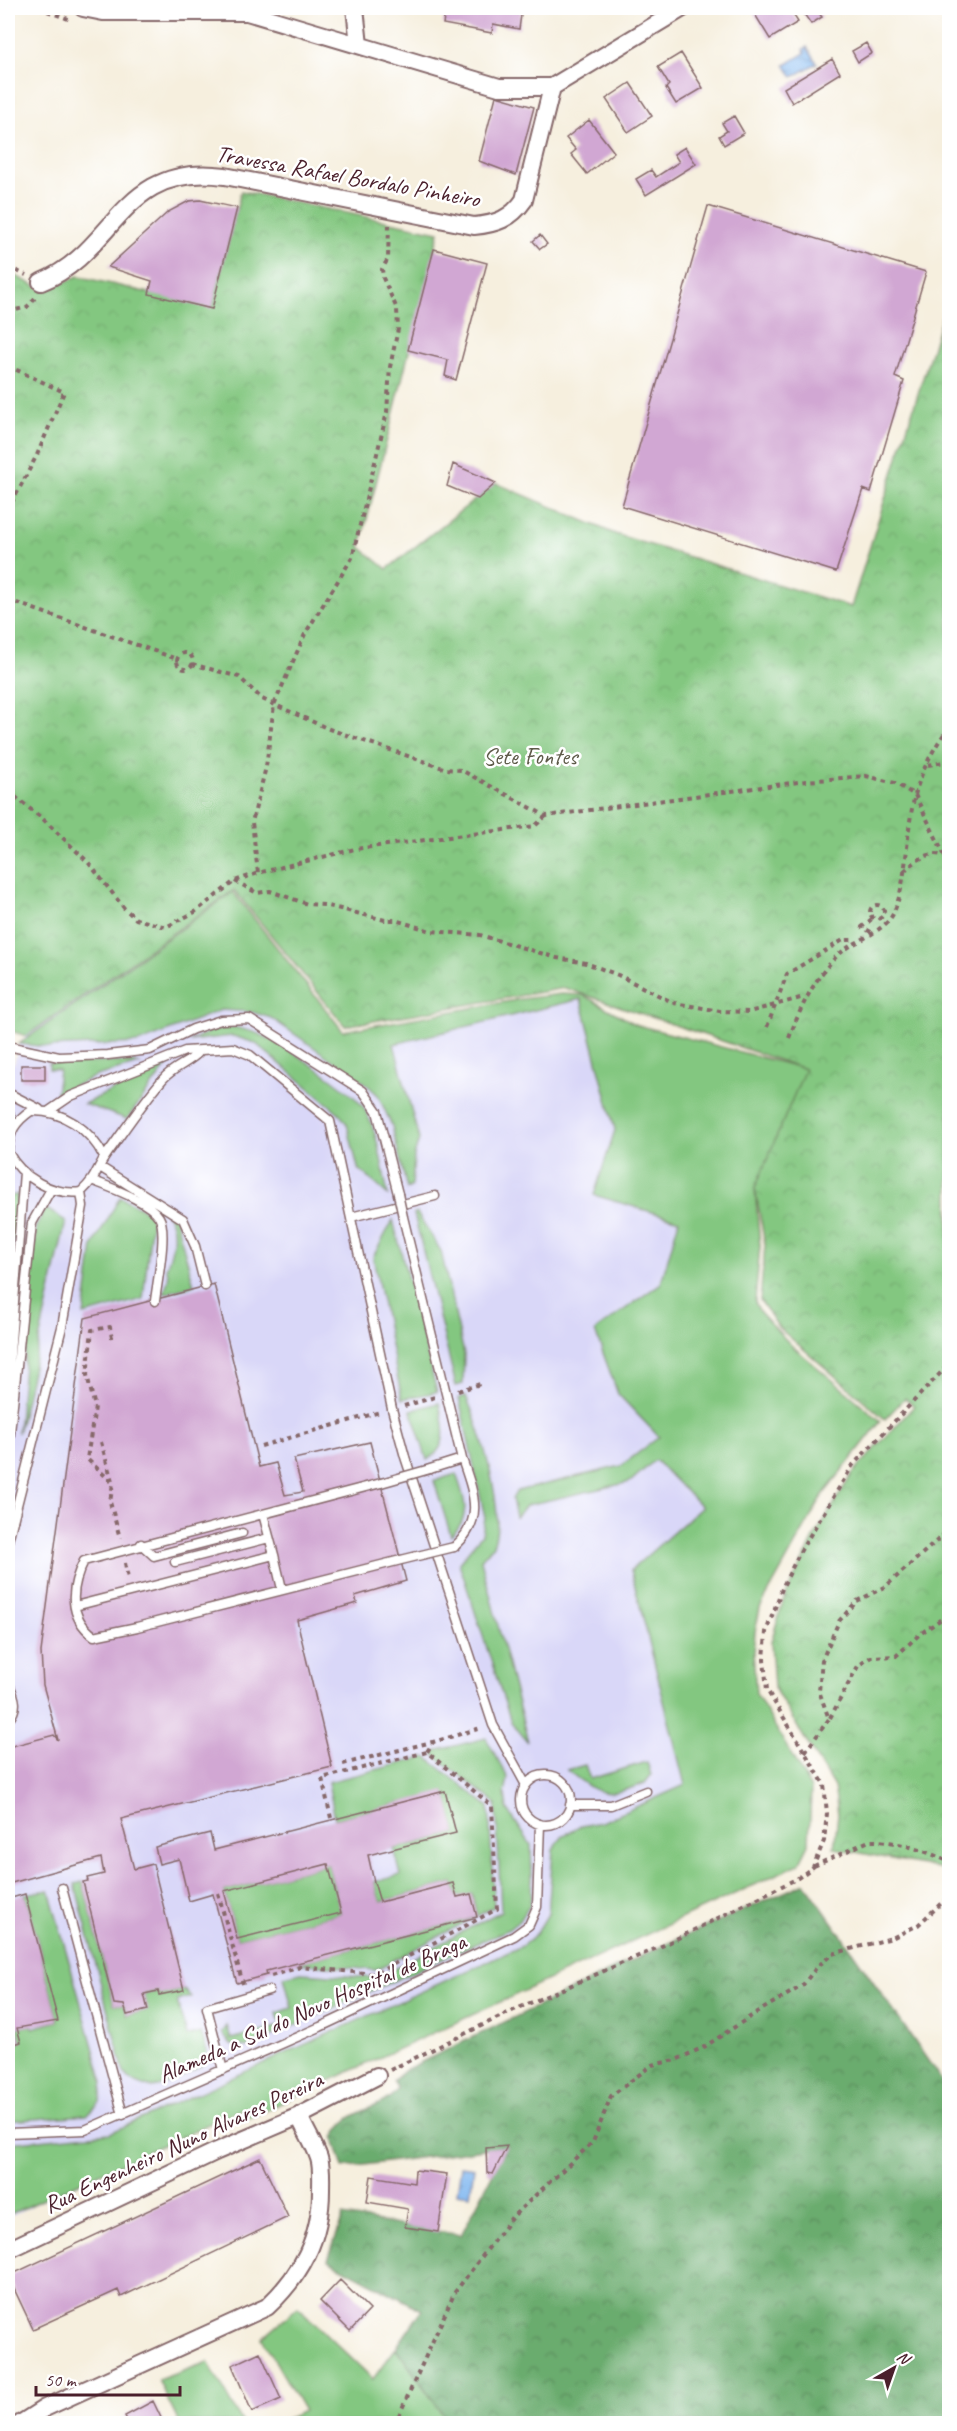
<svg xmlns="http://www.w3.org/2000/svg" width="957" height="2431" viewBox="0 0 957 2431" font-family="Caveat,sans-serif">
<style>
.built{fill:#d9d7f8}
.green{fill:#83c780;stroke:#667356;stroke-width:1.5}
.forest{fill:url(#forest-crowns);stroke:#5a664c;stroke-width:1.5}
.park{fill:url(#park-crowns);stroke:#667356;stroke-width:1.5}
.water{fill:url(#water-ripples);stroke:#656b8e;stroke-width:1.5}
.building{fill:#d1a7d3;fill-rule:evenodd}
.lines{fill:none;stroke-linecap:round;stroke-linejoin:round}
.lane-casing{stroke:#86686a;stroke-width:11}
.street-casing{stroke:#86686a;stroke-width:20}
.path{stroke:#86686a;stroke-width:4;stroke-dasharray:4.5 4.5;stroke-linecap:butt}
.lane{stroke:#fff;stroke-width:8}
.street{stroke:#fff;stroke-width:16}
.lane-bridge-casing{stroke:#86686a;stroke-width:11;stroke-linecap:butt}
.lane-bridge{stroke:#fff;stroke-width:8}
.labels{text-anchor:middle;stroke-width:5;stroke-linejoin:round;paint-order:stroke}
.street-label{font-size:24px;fill:#4a1f2b;stroke:#fff}
.park-label{font-size:24px;fill:#5e5a49;stroke:#fff}
</style>
<defs>
<pattern id="forest-crowns" width="20" height="18" patternUnits="userSpaceOnUse" patternTransform="scale(1.5)"><rect width="20" height="18" fill="#6aac6e"/><path d="M2 6a3 3 0 1 1 6 0M12 15a3 3 0 1 1 6 0" fill="none" stroke="#598b5b"/></pattern>
<pattern id="park-crowns" width="20" height="18" patternUnits="userSpaceOnUse" patternTransform="scale(1.5)"><rect width="20" height="18" fill="#83c780"/><path d="M2 6a3 3 0 1 1 6 0M12 15a3 3 0 1 1 6 0" fill="none" stroke="#73aa6f"/></pattern>
<pattern id="water-ripples" width="26" height="14" patternUnits="userSpaceOnUse" patternTransform="scale(1.5)"><rect width="26" height="14" fill="#80b7f0"/><path d="M2 4q2-2 4 0t4 0M15 11q2-2 4 0t4 0" fill="none" stroke="#6b94c3"/></pattern>
</defs>
<rect width="100%" height="100%" fill="#fff"/>
<filter id="ink" filterUnits="userSpaceOnUse"><feTurbulence type="fractalNoise" baseFrequency=".0167" numOctaves="2"/><feDisplacementMap in="SourceGraphic" scale="12" xChannelSelector="R" yChannelSelector="G"/><feConvolveMatrix kernelMatrix="1 2 1 2 8 2 1 2 1" color-interpolation-filters="sRGB"/></filter>
<filter id="wash" filterUnits="userSpaceOnUse"><feTurbulence type="fractalNoise" baseFrequency=".008" numOctaves="4" result="noise"/><feDisplacementMap in="SourceGraphic" scale="24" xChannelSelector="R" yChannelSelector="G"/><feGaussianBlur stdDeviation="1.35" result="paint"/><feColorMatrix in="noise" values="0 0 0 0 0 0 0 0 0 0 0 0 0 0 0 0 0 1.4 0 .05"/><feComposite in="paint" operator="in"/></filter>
<g filter="url(#wash)">
<rect width="100%" height="100%" fill="#f6efde"/>
<path class="built" d="M233,892L343,1031L521,999L561,994L583,995L637,1025L806,1069L755,1188L760,1246L755,1302L760,1312L791,1345L881,1421L823,1495L760,1608L755,1632L753,1652L756,1693L811,1789L809,1844L799,1864L249,2118L244,2108L8,2217V1062L14,1064L19,1044L26,1036Z"/>
<path class="green" d="M233,892L343,1031L521,999L561,994L583,995L637,1025L806,1069L755,1188L760,1246L755,1302L760,1312L791,1345L881,1421L823,1495L760,1608L755,1632L753,1652L756,1693L811,1789L809,1844L799,1864L249,2118L244,2108L8,2215V2143L110,2133L522,1946L536,1934L548,1914L553,1850L562,1836L581,1826L602,1822L685,1785L631,1570L702,1507L655,1460L630,1482L527,1505L516,1517L512,1499L517,1491L621,1466L659,1437L618,1394L595,1331L661,1283L679,1220L594,1195L615,1130L581,999L394,1044L419,1139L414,1156L412,1186L407,1189L392,1126L378,1095L364,1082L271,1018L252,1012L221,1010L138,1043L49,1047L19,1044Z
M234,1027C243,1029 252,1031 261,1035C284,1045 354,1090 365,1110C379,1136 382,1167 388,1195L358,1168L347,1124L339,1113L255,1043L233,1036L189,1041L214,1030Z
M132,1062L139,1064L96,1076L56,1094L59,1070L49,1069V1063Z
M169,1063L127,1119L84,1104Z
M18,1194L8,1295V1197Z
M120,1197L147,1211L152,1218L143,1299L84,1315L93,1245Z
M45,1208L66,1221L18,1433L36,1227Z
M166,1213L175,1217L194,1285L164,1294C165,1284 172,1279 166,1269C172,1251 179,1229 166,1213Z
M417,1213L441,1251L464,1354L463,1384L456,1386L414,1214Z
M393,1220L437,1392L402,1399L373,1257Z
M466,1396C480,1428 507,1513 493,1545C490,1550 484,1556 481,1560L528,1742L511,1722L459,1563L482,1534L485,1518L459,1398Z
M439,1403C444,1425 450,1447 427,1460L411,1410Z
M456,1474C465,1498 472,1517 451,1536L434,1481Z
M486,1738L508,1778L505,1793L507,1809L531,1845L532,1879L530,1905L521,1919L509,1929L247,2047L231,2045L222,2033L227,2026L231,2039L281,2026L277,2013L292,2008L284,1977L301,1973L377,1978L501,1911L496,1804L434,1755V1751Z
M426,1757L489,1807L494,1907L375,1970L297,1963L477,1917L472,1894L457,1897L453,1883L380,1902L374,1882L401,1875L394,1849L456,1833L445,1792L335,1819L328,1782Z
M647,1762L651,1775L645,1783C605,1798 601,1797 567,1770L585,1765L590,1779Z
M328,1864L341,1913L237,1939L224,1891Z
M83,1882L114,2004L124,2005L127,2015L148,2010L144,1994L158,1991L160,1995L184,1990L191,1997L177,2001L187,2036L201,2033L207,2051L203,2065C175,2079 150,2102 124,2073L75,1884Z
M49,1890L103,2082L100,2102L87,2115L8,2121V2046L21,2042L17,2028L32,2025L33,2028L58,2021L25,1894Z
M298,2307L373,2379L396,2348L449,2423H277L304,2411L262,2338Z
M208,2362L243,2423H179L158,2380Z"/>
<path class="forest" d="M805,1883L949,2091V2423H449L396,2348L422,2310L328,2260L343,2216L461,2235L507,2146L343,2168L334,2138C350,2104 379,2114 398,2089L393,2081L407,2069L664,1945Z"/>
<path class="park" d="M241,191L439,232L360,547L387,569L496,483L615,534L851,607L949,295V1870L834,1848L838,1814L834,1787L774,1688L771,1642L783,1601L817,1532L852,1474L914,1406L905,1398L885,1419L779,1328L760,1300L765,1245L755,1188L805,1069L565,988L345,1026L234,890L26,1036L8,1030V272L45,291L78,276L212,308Z"/>
<path class="water" d="M807,47L817,63L793,77L785,65L805,53L804,49Z
M461,2166L474,2168L470,2195L457,2193Z"/>
<g id="blocks">
<path class="building" d="M446,8H522L519,29L493,24L492,33L443,24Z
M751,8H789L798,22L770,39Z
M808,8H824L818,12L822,17L811,24L802,11Z
M866,43L872,53L858,62L852,51Z
M681,53L703,88L676,104L666,88L669,85L658,67Z
M832,59L840,73L792,103L784,88Z
M630,83L652,116L628,132L606,99Z
M496,96L534,107L516,175L479,161Z
M734,116L744,133L724,145L719,136L727,131L722,123Z
M589,120L614,152L587,174L571,154L576,150L566,138Z
M685,147L696,164L646,195L636,179L651,170L656,177L679,162L674,154Z
M200,200L237,208L212,309L149,294L152,281L108,267L168,212L189,201Z
M708,206L926,272L895,377L904,381L871,492L863,489L836,572L622,506Z
M540,235L547,244L540,249L533,241Z
M434,249L487,263L456,380L445,376L448,360L408,350Z
M453,464L496,483L478,499L447,486Z
M21,1065H45V1080H21Z
M214,1284L259,1467L276,1463L285,1495L303,1492L294,1459L370,1442L406,1581L355,1596L357,1603L297,1620L332,1767L121,1819L134,1869L153,1864L184,1990L159,1995L158,1991L144,1994L148,2010L127,2015L124,2005L114,2004L83,1882L88,1881L87,1878L104,1874L101,1858L8,1884V1747L54,1735L58,1740L43,1685L41,1652L85,1318Z
M445,1791L456,1833L368,1855L374,1882L380,1902L453,1883L457,1897L471,1894L477,1917L266,1971L267,1975L237,1983L213,1894L189,1901L179,1859L159,1864L155,1847L210,1833L214,1850ZM328,1864L341,1913L237,1939L224,1891Z
M25,1894L58,2021L17,2028L21,2042L8,2046V1899Z
M507,2146L493,2174L487,2173L486,2148Z
M260,2158L288,2217L121,2297L118,2290L33,2329L8,2276Z
M415,2170L447,2174L438,2232L405,2227L408,2209L367,2202L371,2176L414,2183Z
M340,2280L370,2310L350,2331L320,2301Z
M260,2352L281,2399L252,2412L232,2365Z
M153,2401L164,2424H129L125,2416Z"/>
</g>
</g>
<g filter="url(#ink)">
<use href="#blocks" fill-opacity="0" stroke="#86686a" stroke-width="1.5"/>
<g class="lines">
<g class="lane-casing">
<path id="lane" d="M8,1046L59,1057L108,1055L150,1050L193,1029L221,1020L249,1019L363,1091L377,1111L398,1194
M8,1093L39,1109
M8,1109L13,1126
M49,1111L71,1096L185,1051L233,1048L250,1055L330,1121L392,1409L405,1457L493,1725L526,1785
M104,1157C90,1129 63,1110 31,1111C15,1122 9,1132 8,1152C21,1177 53,1196 81,1192C98,1176 95,1170 107,1154C125,1129 143,1102 163,1079C174,1066 190,1063 200,1051
M100,1167L183,1219L195,1246L205,1286
M94,1181C111,1188 149,1201 159,1217C168,1231 157,1283 155,1301
M351,1217L435,1196
M403,1217L462,1459C474,1494 485,1520 454,1547
M8,1380L24,1172
M8,1452L32,1223L51,1189
M430,1469L462,1459
M381,1483L84,1561C70,1588 68,1617 94,1636L137,1627L401,1560
M263,1514L274,1555
M8,1541L62,1327L83,1206L81,1192
M141,1544L154,1556L242,1533
M175,1562L269,1538
M75,1606L274,1555L282,1589
M8,1682C14,1696 20,1707 8,1720
M521 1800a25 25 0 1 1 50 0a25 25 0 1 1-50 0Z
M570,1805H611L646,1791
M62,1888L123,2115
M223,2070L207,2008L269,1990
M8,2133L85,2130L320,2027L514,1936L529,1925L537,1907L540,1824"/>
</g>
<g class="street-casing">
<path id="street" d="M83,8L103,12H247L499,87H552L683,8
M355,8L359,45
M41,282C116,252 121,161 225,176L474,226C496,224 511,219 524,200L552,87
M8,2250L217,2151L299,2116L377,2076
M20,2424L45,2408L267,2307C302,2274 321,2238 321,2190C321,2180 322,2167 319,2158C314,2143 305,2130 299,2116"/>
</g>
<path class="path" d="M39,8L71,20
M389,225L388,259L382,269L383,278L397,309L398,329L390,367L387,412L352,558L305,634L274,705L266,767L252,822L258,873L355,849L535,826L546,816
M8,267L26,275
M8,312L27,307L35,298
M8,366L64,392L37,455L8,510
M8,600L177,659
M177 661a8 8 0 1 1 16 0a8 8 0 1 1-16 0Z
M192,664L239,677L262,699L329,729L446,769L461,770L546,816L806,781L866,776L895,783L915,795L945,856
M928,765L950,761
M8,791L44,820L88,862L124,908L136,919L166,927L195,912L235,881L258,873
M904,871C917,860 934,846 950,860
M235,881L257,893L270,891L307,904L324,905L385,920H395L431,931L480,935L557,958L586,963L618,975L674,1003L720,1011L749,1012L804,997
M870 912a7 7 0 1 1 14 0a7 7 0 1 1-14 0Z
M871,932L862,927L873,918
M767,1027L787,974L843,940H855
M789,1038C801,1007 813,980 837,956C852,941 885,933 894,912C909,875 905,833 915,795C921,771 935,745 950,726
M112,1338L110,1327L92,1330L87,1375L95,1407L87,1459L113,1483L110,1502L120,1538
M458,1391L480,1384
M404,1406L435,1397
M101,1442L112,1481
M261,1446L380,1412
M125,1563L128,1579
M830,1718L858,1666L871,1657L896,1656L920,1634L950,1613
M805,1752L829,1719L819,1691L822,1660L839,1621L857,1601L885,1587L950,1529
M343,1764L432,1742
M331,1818L322,1778L427,1752
M814,1866L869,1841C896,1840 926,1851 950,1862
M218,1893L243,1984
M271,1976L300,1967L375,1974L497,1909L492,1806L427,1752L433,1742L481,1728
M390,2070L514,2010L664,1945L798,1878L813,1867L824,1841L827,1813L824,1784L767,1690L764,1660L766,1632L783,1586L801,1550L853,1465L950,1363
M395,2424L455,2292L512,2217L593,2142L611,2096L652,2065L676,2060L704,2047L756,2013L802,1986L817,1967L832,1954L892,1938L918,1925L950,1895"/>
<use href="#lane" class="lane"/>
<use href="#street" class="street"/>
<g class="lane-bridge-casing">
<path id="lane-bridge" d="M398,1194L403,1217
M381,1483L430,1469
M401,1560L454,1547"/>
</g>
<use href="#lane-bridge" class="lane-bridge"/>
</g>
</g>
<g class="labels">
<g class="street-label">
<text transform="translate(348 176) rotate(10)" y="8">Travessa Rafael Bordalo Pinheiro</text>
<text transform="translate(312 2008) rotate(-24)" y="8">Alameda a Sul do Novo Hospital de Braga</text>
<text transform="translate(183 2142) rotate(-25)" y="8">Rua Engenheiro Nuno Alvares Pereira</text>
</g>
<g class="park-label">
<text x="530" y="764">Sete Fontes</text>
</g>
</g>
<rect width="957" height="2431" fill="none" stroke="#fff" stroke-width="30"/>
<g transform="translate(894 2368) rotate(40)" stroke="#ffffff" stroke-width="4.5" paint-order="stroke">
<path d="M0-4.5L10 22L0 15L-10 22Z" fill="#4a1f2b"/>
<text y="-9" font-size="16" font-weight="bold" text-anchor="middle" fill="#4a1f2b">N</text>
</g>
<path d="M36 2386v9h144v-9" fill="none" stroke="#4a1f2b" stroke-width="3"/>
<text x="45" y="2386" font-size="18" fill="#4a1f2b" stroke="#ffffff" stroke-width="4.5" paint-order="stroke">50 m</text>
</svg>
